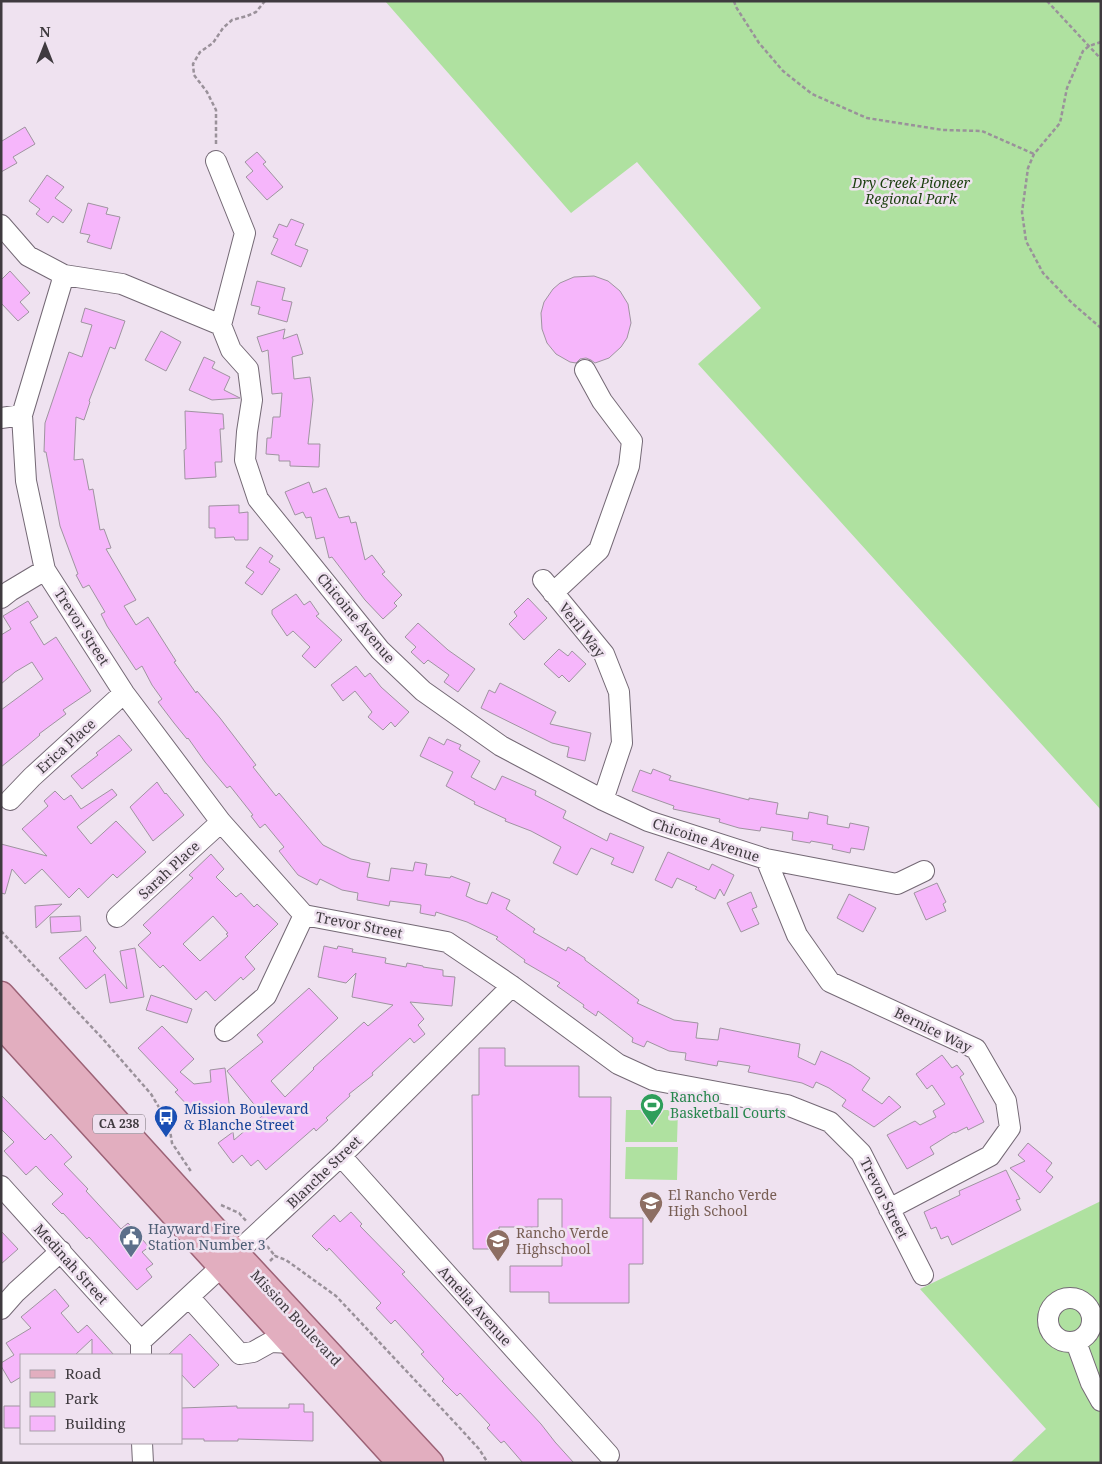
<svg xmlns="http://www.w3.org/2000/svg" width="1102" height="1464" viewBox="0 0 1102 1464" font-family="'Noto Serif',serif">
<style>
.green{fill:#afe1a0}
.building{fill:#f6b6fb;stroke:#9f94a0;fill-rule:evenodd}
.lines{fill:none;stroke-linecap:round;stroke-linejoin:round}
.minor-casing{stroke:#746975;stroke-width:22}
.major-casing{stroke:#9c6276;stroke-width:29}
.path{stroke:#9a919a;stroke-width:2.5;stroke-dasharray:4 2.5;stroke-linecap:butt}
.minor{stroke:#fff;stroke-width:20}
.major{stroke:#e2aebf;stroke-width:26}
.labels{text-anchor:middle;stroke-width:5;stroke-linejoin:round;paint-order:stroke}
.shield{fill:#efe2f0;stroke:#746c74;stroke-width:1}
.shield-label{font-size:12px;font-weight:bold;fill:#3f3a3f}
.park-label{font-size:14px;font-style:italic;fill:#1b3f0e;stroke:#efe2f0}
.street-label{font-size:14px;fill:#3f3a3f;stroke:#efe2f0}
.leisure-label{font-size:14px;fill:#27864d;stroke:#efe2f0;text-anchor:start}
.transit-label{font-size:14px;fill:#164399;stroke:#efe2f0;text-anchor:start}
.education-label{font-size:14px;fill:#785e54;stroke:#efe2f0;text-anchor:start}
.service-label{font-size:14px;fill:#4e5e75;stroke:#efe2f0;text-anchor:start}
</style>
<rect width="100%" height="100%" fill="#efe2f0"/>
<path class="green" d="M385,1H1101V810L698,364L761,308L637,162L571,213Z
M626,1110H678L677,1142H625Z
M626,1147H678L677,1180L625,1179Z
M1101,1201V1463H1010L1046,1429L920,1289Z"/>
<path class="building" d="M25,127L35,144L13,157L17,163L1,172V139L2,141Z
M257,152L266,162L263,164L283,187L267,200L246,177L253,171L245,162Z
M47,175L64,187L55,198L72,210L63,223L53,216L48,223L36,214L40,209L29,201Z
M88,203L108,208L106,214L120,217L111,249L87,242L90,235L80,233Z
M291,219L304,224L295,245L308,250L301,267L271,254L278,239L273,237L279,224L287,227Z
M10,271L30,293L20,302L29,312L18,321L1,303V280Z
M594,276L608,281L620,291L628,304L631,323L627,338L621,347L609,358L595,363L591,360L586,358L580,359L576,363L570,362L556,354L547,343L542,329L541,313L544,302L553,289L560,283L574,277Z
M257,281L285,288L282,300L292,302L287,322L258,314L260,307L251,305Z
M85,308L125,321L115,349L110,347L89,401L90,402L84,420L76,417L74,460L83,459L89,490L93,489L100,530L104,529L111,548L106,549L136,600L124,606L136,625L148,617L176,661L174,662L196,693L197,691L220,718L256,765L253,767L276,796L279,793L323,845L351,859L370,863L367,877L389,881L391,868L413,871L415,862L427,864L425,875L450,878L451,876L470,883L466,896L477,901L487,904L492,892L510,900L506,909L535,929L533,932L566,951L568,947L585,958V960L639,1000L637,1003L674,1020L698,1023L696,1038L718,1040L720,1028L800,1044L798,1057L815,1065L821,1051L851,1065L870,1078L862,1090L882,1104L889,1096L901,1107L874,1127L842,1106L846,1100L829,1088L816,1082L813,1088L802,1083L748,1072L750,1066L718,1061L717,1066L685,1060L686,1053L669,1051L647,1041L644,1047L632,1042L633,1038L598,1011L596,1016L583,1007L584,1005L557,986L560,983L524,962L525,960L496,939L498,937L467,922L436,912L435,916L420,913L421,905L390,901L389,906L357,900L358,893L342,890L320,879L317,885L298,875L279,851L284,847L265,824L260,828L251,816L253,815L230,786L227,788L205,762L188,738L187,739L174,723L158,702L162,699L152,685L142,666L136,670L107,626L101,614L105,612L89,585L83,588L76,575L78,574L60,526L46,452H44L45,423L69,352L82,357L92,325L81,322Z
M285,329L283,339L297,334L303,354L292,357L294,379L310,377L313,400L308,444H320L319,467L290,466V461H279V455L266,454L267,438H271L273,417H280L282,393L272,394L268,350L262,352L257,337Z
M161,331L181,342L166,371L145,360Z
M204,357L215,362L212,368L230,377L224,390L240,398L212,400L189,390Z
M185,411L223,414L224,429H220L222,462H215L216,477L185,479L184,450L186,449Z
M309,482L313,493L326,488L339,518L349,516L351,523L356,522L365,560L372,555L385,572L382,574L402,595L394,603L397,606L383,619L365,600L332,557L329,558L324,537L316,539L311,517L306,518L303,512L295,515L285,492Z
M239,505V513L248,512V540H235L234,537L215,538V528H209V506Z
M260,547L273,556L269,562L280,569L262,595L245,583L254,572L246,567Z
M296,594L304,605L310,601L319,614L316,616L342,640L315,668L302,656L310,647L293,631L287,636L272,614V610Z
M528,598L547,618L524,640L509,624L517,616L514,612Z
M28,601L38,617L30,622L44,645L56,637L91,691L63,710L66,714L39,734L40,735L27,746L1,767V710L43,679L32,662L15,672L1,684V635L11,629L3,616Z
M418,623L448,650L475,669L458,692L444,682L449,675L428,660L424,664L411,652L416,647L405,637Z
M559,649L568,656L572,651L586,664L569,682L562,675L559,678L544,664Z
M356,666L365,677L370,673L381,687L409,712L395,727L391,722L383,730L368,717L372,712L355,691L343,701L331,685Z
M500,683L556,712L550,724L591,733L585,761L567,757L569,747L552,743L481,708L489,690L495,693Z
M119,735L132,750L82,789L71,776L98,755L96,753Z
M429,737L444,745L447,739L461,745L459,749L480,761L471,777L495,790L502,776L536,791L535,795L566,811L563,818L607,841L610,833L644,847L633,873L611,864L614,858L591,848L577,875L553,863L561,847L531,831L505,821L506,819L474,804L475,802L446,786L453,772L420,756Z
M653,769L671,776L669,780L749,800V798L778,803L776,814L808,819L809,812L828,816L827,824L849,828L850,823L869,827L864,850L851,848L850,853L832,849L833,845L811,841L810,843L792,840L793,832L761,827L760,831L739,828L719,822L720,819L673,809L674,806L632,791L640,770L651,774Z
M157,782L165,794L166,793L184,815L153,841L130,807Z
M112,789L117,795L77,827L91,844L116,821L146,852L117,878L113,874L88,898L79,888L69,898L42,869L25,884L12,869L5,894L1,893V844L47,856L22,829L48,806L44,801L55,791L64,800L71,795L81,809Z
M668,852L709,870L712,864L734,875L724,896L720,889L715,899L695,889L697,887L677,878L672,888L655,880Z
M211,854L224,869L216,877L236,897L241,893L254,907L257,904L278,924L245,957L255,969L243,980L241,977L215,1001L206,991L196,1000L163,965L160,968L138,945L151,933L143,925L193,878L189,875ZM213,916L228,933L226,934L228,936L200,961L183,944Z
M937,883L946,902L943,904L946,911L926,920L914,893Z
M751,892L757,907L752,909L759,924L741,932L727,903Z
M849,894L876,908L863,932L837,918Z
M62,904L36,928L35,906Z
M80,916L81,931L51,933L50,917Z
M86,936L96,948L93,951L127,989L120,951L135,948L144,997L110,1003L105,974L86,989L59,958Z
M324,946L337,949L338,946L353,949L352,952L386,958L385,963L406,967L407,963L423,966V967L443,970V976L455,977L452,1006L410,1002L424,1019L418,1025L425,1034L414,1043L410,1038L372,1073L373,1075L349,1094L350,1096L326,1118L328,1120L316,1131L314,1128L266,1170L258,1160L251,1166L242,1155L233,1163L218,1143L233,1132L234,1140L275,1105L257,1108L227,1071L263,1042L257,1035L309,988L338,1018L271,1081L285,1097L314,1069L313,1068L364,1022L368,1026L393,1005L352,997L356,973L346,983L318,977Z
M151,995L192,1009L187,1023L146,1010Z
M162,1026L194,1059L180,1072L194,1084L211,1082L210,1070L225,1068L230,1111L202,1114L201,1107L190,1108L175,1092L178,1090L138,1048Z
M479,1048H505V1066H579V1097H611L610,1218H643V1264H629V1303H549V1292H510V1266H562V1199H538V1227H499V1249H473L472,1095H479Z
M942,1055L952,1068L957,1065L964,1074L960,1077L984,1122L968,1130L967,1127L955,1133L954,1132L930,1147L934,1154L907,1169L887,1135L915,1121L920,1125L936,1117L933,1111L945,1104L932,1085L927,1089L916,1074Z
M1,1095L45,1140L51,1134L72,1157L64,1164L88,1189L86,1191L121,1229L128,1223L149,1247L142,1252L153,1264L146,1269L152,1277L137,1290L89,1237L87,1239L63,1213L62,1214L52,1204L63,1194L48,1179L36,1166L26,1175L4,1151L14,1142L1,1129Z
M1028,1143L1052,1163L1046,1171L1053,1177L1040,1193L1010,1168L1025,1161L1018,1155Z
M1006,1170L1020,1199L1016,1200L1021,1210L952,1245L948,1236L941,1239L936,1227L931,1229L924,1212L960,1195L959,1191Z
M351,1212L362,1224L360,1226L405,1272L402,1274L541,1424L555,1442L574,1463H523L504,1441L501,1443L487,1428L490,1425L460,1393L457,1396L442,1381L444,1379L421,1354L424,1352L395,1320L391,1324L376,1308L381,1303L329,1248L327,1251L312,1236L334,1215L340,1222Z
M1,1231L18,1249L1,1264Z
M55,1289L69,1306L61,1313L78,1333L87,1325L114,1355H92V1339L75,1355H21V1377L11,1383L1,1366V1363L14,1355L6,1343L31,1328L21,1317Z
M190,1334L219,1365L194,1388L181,1374V1355H168Z
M289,1404H304V1412H313V1441L238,1439V1441H204V1439H181V1408L237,1406V1408H289Z
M4,1406H21V1428H4Z"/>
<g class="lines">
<g class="minor-casing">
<path id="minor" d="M216,161L245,233L221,325
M1,225L28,256L64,275L122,284L221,325L231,350L248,369L252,400L247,432L245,460L258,499L380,650L423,691L501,746L603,800L648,821L766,859L897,884L924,871
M64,275L22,415L26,481L45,570L124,693L221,822L304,915L447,942L512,986L618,1064L653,1080L787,1105L830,1122L861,1153L923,1275
M1,418L22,415
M543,580L604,654L619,692L622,743L603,800
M553,593L599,550L629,466L632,441L602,401L585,370
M1,598L10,591L45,570
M10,800L32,777L124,693
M766,859L797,935L830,982L976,1049L1006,1101L1010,1128L990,1156L889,1209
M117,917L221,822
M225,1031L266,996L304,915
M341,1156L609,1455
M1,1186L141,1341
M189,1297L240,1354L253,1352L271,1342L292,1343
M1048 1320a22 22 0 1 1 44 0a22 22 0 1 1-44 0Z
M1,1309L16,1292L61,1251
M1076,1342L1091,1383L1101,1401
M141,1355V1341L341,1156L512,986
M142,1443L143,1463"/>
</g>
<g class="major-casing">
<path id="major" d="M1,995L236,1254L430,1463
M1,1024L401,1463"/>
</g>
<path class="path" d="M734,1L736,7L759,43L783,71L812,94L867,118L943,130L982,131L1034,154
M1047,1L1101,59
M1101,42L1089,46L1083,51L1067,88L1060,123L1034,154L1028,168L1022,212L1026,241L1043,273L1072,303L1101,328
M216,144V110L207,92L194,75L193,64L200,52L213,43L223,28L232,20L247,16L256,12L265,1
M1,931L103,1039L151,1094L169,1124L172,1143L192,1173
M221,1205L239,1213L247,1222
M267,1246L275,1256
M270,1261L275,1256L286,1260L336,1296L458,1426L479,1449L488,1463"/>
<use href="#minor" class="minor"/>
<use href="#major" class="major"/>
</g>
<defs>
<g id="stadium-pin" transform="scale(1.25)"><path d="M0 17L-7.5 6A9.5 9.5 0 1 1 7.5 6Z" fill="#2e9e5b" stroke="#efe2f0"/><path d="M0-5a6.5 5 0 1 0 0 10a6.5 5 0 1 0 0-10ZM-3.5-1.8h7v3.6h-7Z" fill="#fff"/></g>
<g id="bus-pin" transform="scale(1.25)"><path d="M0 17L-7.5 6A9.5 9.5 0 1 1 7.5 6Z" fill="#1a4fb4" stroke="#efe2f0"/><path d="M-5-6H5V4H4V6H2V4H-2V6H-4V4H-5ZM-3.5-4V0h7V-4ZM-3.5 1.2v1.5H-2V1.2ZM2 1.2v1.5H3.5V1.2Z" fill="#fff"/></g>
<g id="school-pin" transform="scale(1.25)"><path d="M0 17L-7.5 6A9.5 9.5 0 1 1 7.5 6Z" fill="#8d6e63" stroke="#efe2f0"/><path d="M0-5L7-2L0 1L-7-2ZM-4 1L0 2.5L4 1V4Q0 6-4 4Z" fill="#fff"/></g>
<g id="civic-pin" transform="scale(1.25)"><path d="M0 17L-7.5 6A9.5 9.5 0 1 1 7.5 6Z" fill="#5c6f8a" stroke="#efe2f0"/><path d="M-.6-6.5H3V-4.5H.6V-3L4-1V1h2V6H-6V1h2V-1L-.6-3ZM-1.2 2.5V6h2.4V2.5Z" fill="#fff"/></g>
</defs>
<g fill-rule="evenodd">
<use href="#stadium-pin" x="652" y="1105"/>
<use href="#bus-pin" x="166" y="1117"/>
<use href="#school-pin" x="651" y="1203"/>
<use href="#civic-pin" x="131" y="1237"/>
<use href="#school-pin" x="498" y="1241"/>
</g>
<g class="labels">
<rect class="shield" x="93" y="1114.5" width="52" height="19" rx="4"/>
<g class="shield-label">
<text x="119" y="1128">CA 238</text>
</g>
<g class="park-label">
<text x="911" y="188">Dry Creek Pioneer<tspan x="911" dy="16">Regional Park</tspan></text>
</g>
<g class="street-label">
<text transform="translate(356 618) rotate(50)" y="5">Chicoine Avenue</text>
<text transform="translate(82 627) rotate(57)" y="5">Trevor Street</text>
<text transform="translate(582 630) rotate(52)" y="5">Veril Way</text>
<text transform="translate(66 746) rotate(-42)" y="5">Erica Place</text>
<text transform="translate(706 840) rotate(18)" y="5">Chicoine Avenue</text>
<text transform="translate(169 870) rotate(-43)" y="5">Sarah Place</text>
<text transform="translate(359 925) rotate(11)" y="5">Trevor Street</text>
<text transform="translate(933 1030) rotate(26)" y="5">Bernice Way</text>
<text transform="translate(324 1172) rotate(-44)" y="5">Blanche Street</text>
<text transform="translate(884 1198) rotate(63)" y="5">Trevor Street</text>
<text transform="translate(71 1264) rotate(48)" y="5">Medinah Street</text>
<text transform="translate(475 1306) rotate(48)" y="5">Amelia Avenue</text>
<text transform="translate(296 1318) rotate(47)" y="5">Mission Boulevard</text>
</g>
<g class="leisure-label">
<text x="670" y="1102">Rancho<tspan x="670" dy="16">Basketball Courts</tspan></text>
</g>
<g class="transit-label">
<text x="184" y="1114">Mission Boulevard<tspan x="184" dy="16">&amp; Blanche Street</tspan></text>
</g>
<g class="education-label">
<text x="668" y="1200">El Rancho Verde<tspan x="668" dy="16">High School</tspan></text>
<text x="516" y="1238">Rancho Verde<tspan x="516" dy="16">Highschool</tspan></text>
</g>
<g class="service-label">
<text x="148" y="1234">Hayward Fire<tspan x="148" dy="16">Station Number 3</tspan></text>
</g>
</g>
<rect width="1102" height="1464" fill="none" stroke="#3f3a3f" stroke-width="5"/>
<rect x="20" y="1354" width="162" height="90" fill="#efe2f0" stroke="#a99fa9"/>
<rect x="30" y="1370" width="25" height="8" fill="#e2aebf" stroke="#a99fa9"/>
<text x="65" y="1379" font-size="15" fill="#3f3a3f">Road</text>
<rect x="30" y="1392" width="25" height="15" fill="#afe1a0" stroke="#a99fa9"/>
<text x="65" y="1404" font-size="15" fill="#3f3a3f">Park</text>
<rect x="30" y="1416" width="25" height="15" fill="#f6b6fb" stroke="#a99fa9"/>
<text x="65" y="1429" font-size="15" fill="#3f3a3f">Building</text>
<g transform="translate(45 45)" stroke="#efe2f0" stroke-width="4" paint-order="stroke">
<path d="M0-4L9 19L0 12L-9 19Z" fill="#3f3a3f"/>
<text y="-8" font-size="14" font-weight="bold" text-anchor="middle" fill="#3f3a3f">N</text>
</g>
</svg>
